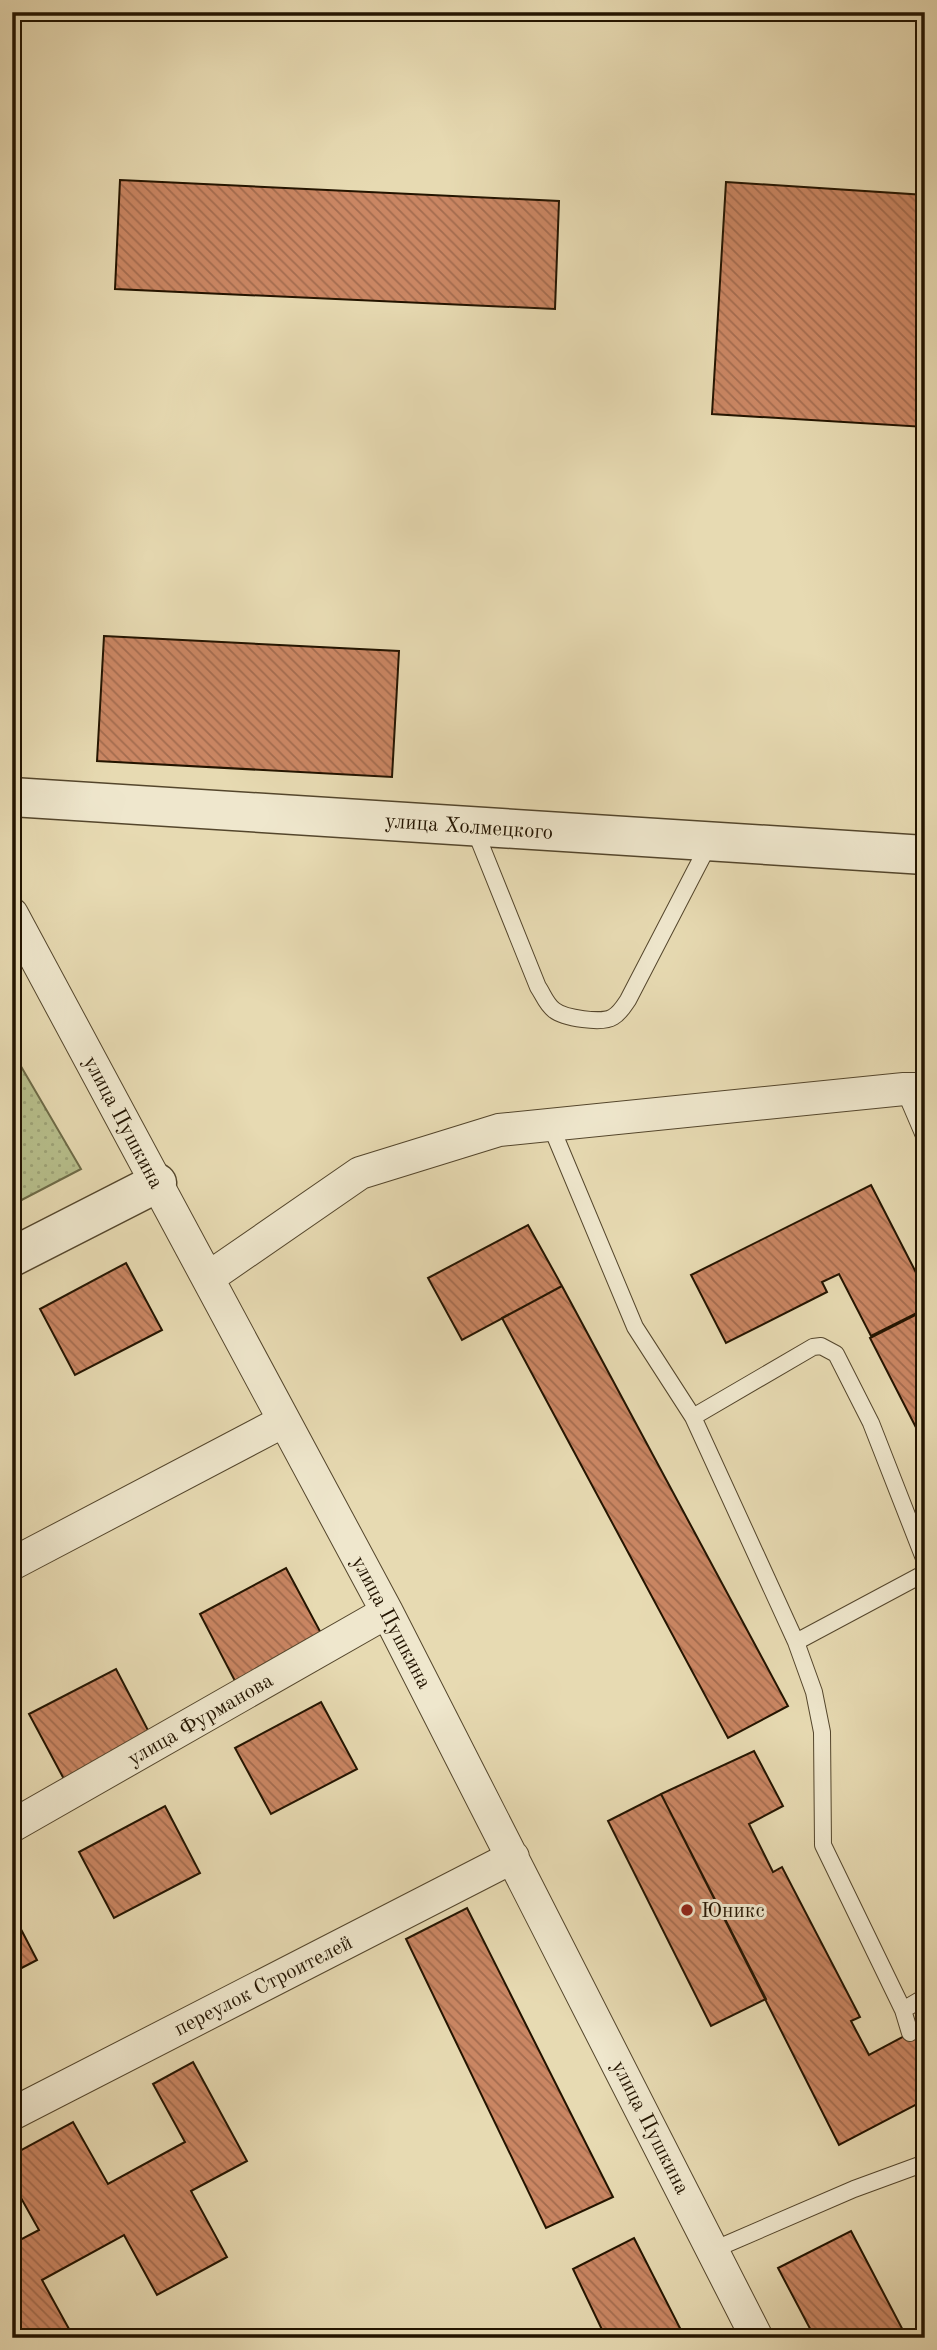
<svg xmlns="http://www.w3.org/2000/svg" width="937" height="2350" viewBox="0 0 937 2350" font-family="'Old Standard TT',serif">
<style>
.park{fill:url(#park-dots);stroke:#6d6a46;stroke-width:2}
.building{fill:url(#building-back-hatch);stroke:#231400;stroke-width:2}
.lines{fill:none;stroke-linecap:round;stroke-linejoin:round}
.service-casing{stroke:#54462c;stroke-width:18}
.minor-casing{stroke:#54462c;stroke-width:34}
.tertiary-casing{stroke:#54462c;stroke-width:41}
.service{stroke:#efe7cd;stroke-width:16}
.minor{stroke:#efe7cd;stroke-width:32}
.tertiary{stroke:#efe7cd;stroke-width:38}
.poi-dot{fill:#8f2418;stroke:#efe7cd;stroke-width:2.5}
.labels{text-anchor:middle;stroke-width:6;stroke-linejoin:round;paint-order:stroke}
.street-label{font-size:21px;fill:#231400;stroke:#efe7cd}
.poi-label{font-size:21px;fill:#231400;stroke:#efe7cd;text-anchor:start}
</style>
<defs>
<pattern id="park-dots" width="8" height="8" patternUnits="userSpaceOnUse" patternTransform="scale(1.75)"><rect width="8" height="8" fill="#b7bf8c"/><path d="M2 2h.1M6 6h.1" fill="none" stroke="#9da377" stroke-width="1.8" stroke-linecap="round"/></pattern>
<pattern id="building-back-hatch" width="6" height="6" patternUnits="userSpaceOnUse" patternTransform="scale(1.75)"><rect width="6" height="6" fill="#ca8663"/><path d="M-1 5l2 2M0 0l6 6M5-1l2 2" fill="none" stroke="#a46c4f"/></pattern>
</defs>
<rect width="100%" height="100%" fill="#e7dab2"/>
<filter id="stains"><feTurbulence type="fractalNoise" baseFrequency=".00286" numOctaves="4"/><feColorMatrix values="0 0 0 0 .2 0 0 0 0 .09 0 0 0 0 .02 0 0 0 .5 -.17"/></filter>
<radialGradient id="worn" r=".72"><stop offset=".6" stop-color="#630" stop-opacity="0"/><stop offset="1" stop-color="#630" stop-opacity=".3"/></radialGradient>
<path class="park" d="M12,1051L81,1169L12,1205Z"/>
<path class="building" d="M120,180L559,201L555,309L115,289Z
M726,182L925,195V427L712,414Z
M104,636L399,651L392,777L97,761Z
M871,1185L925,1290V1309L871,1336L839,1274L822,1282L827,1292L726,1343L691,1275Z
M528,1225L562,1286L462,1340L428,1278Z
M126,1263L162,1330L75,1375L40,1309Z
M562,1286L788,1706L728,1738L502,1318Z
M925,1310V1445L870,1338Z
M286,1568L322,1635L235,1681L200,1614Z
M116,1669L151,1736L65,1781L29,1714Z
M321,1702L357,1769L271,1814L235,1748Z
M754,1751L783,1806L749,1824L773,1872L782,1867L860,2017L851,2021L869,2055L925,2025V2100L839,2145L661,1794Z
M661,1794L766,1999L711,2026L608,1821Z
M165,1806L200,1873L114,1918L79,1852Z
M467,1908L613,2197L546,2228L406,1939Z
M12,1912L37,1960L12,1973Z
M193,2062L247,2161L191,2191L227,2257L157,2295L124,2235L42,2280L74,2338H12V2244L39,2230L12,2182V2155L73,2122L108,2184L185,2142L153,2084Z
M851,2231L907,2338H815L778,2268Z
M634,2238L685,2338H606L573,2269Z"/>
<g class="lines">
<g class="service-casing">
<path id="service" d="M474,828L538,987C543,994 546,1004 554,1010C564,1018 602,1024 613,1017C620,1013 624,1006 628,1000L710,842
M904,1089L925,1138
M550,1124L635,1327L693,1417L796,1642L814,1692L822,1732L823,1845L903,2010L910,2033
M693,1417L813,1347L821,1346L836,1354L871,1423L925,1561
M796,1642L925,1573
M903,2010L925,1997
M713,2250L854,2189L925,2163"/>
</g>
<g class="minor-casing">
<path id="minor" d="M12,914L387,1612L757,2338
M208,1278L360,1173L499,1130L904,1089H925
M12,1564L284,1421
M12,1826L387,1612
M12,2114L513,1857"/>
</g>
<g class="tertiary-casing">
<path id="tertiary" d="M12,797L925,855
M12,1257L157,1183"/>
</g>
<use href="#service" class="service"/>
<use href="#minor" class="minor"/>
<use href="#tertiary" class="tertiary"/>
</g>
<circle class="poi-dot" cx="687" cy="1910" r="7"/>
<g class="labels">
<g class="street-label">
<text transform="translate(469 826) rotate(4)" y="7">улица Холмецкого</text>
<text transform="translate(124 1122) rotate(62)" y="7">улица Пушкина</text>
<text transform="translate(392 1622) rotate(62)" y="7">улица Пушкина</text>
<text transform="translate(200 1719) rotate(-30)" y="7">улица Фурманова</text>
<text transform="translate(263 1985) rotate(-27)" y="7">переулок Строителей</text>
<text transform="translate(651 2127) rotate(63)" y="7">улица Пушкина</text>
</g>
<g class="poi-label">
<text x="701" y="1917">Юникс</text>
</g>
</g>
<rect width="937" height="2350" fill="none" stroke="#e7dab2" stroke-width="42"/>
<rect x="14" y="14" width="909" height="2322" fill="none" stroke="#231400" stroke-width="3.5"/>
<rect x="21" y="21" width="895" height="2308" fill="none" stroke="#231400" stroke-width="2"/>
<rect width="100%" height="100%" filter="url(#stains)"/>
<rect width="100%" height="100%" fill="url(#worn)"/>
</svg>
